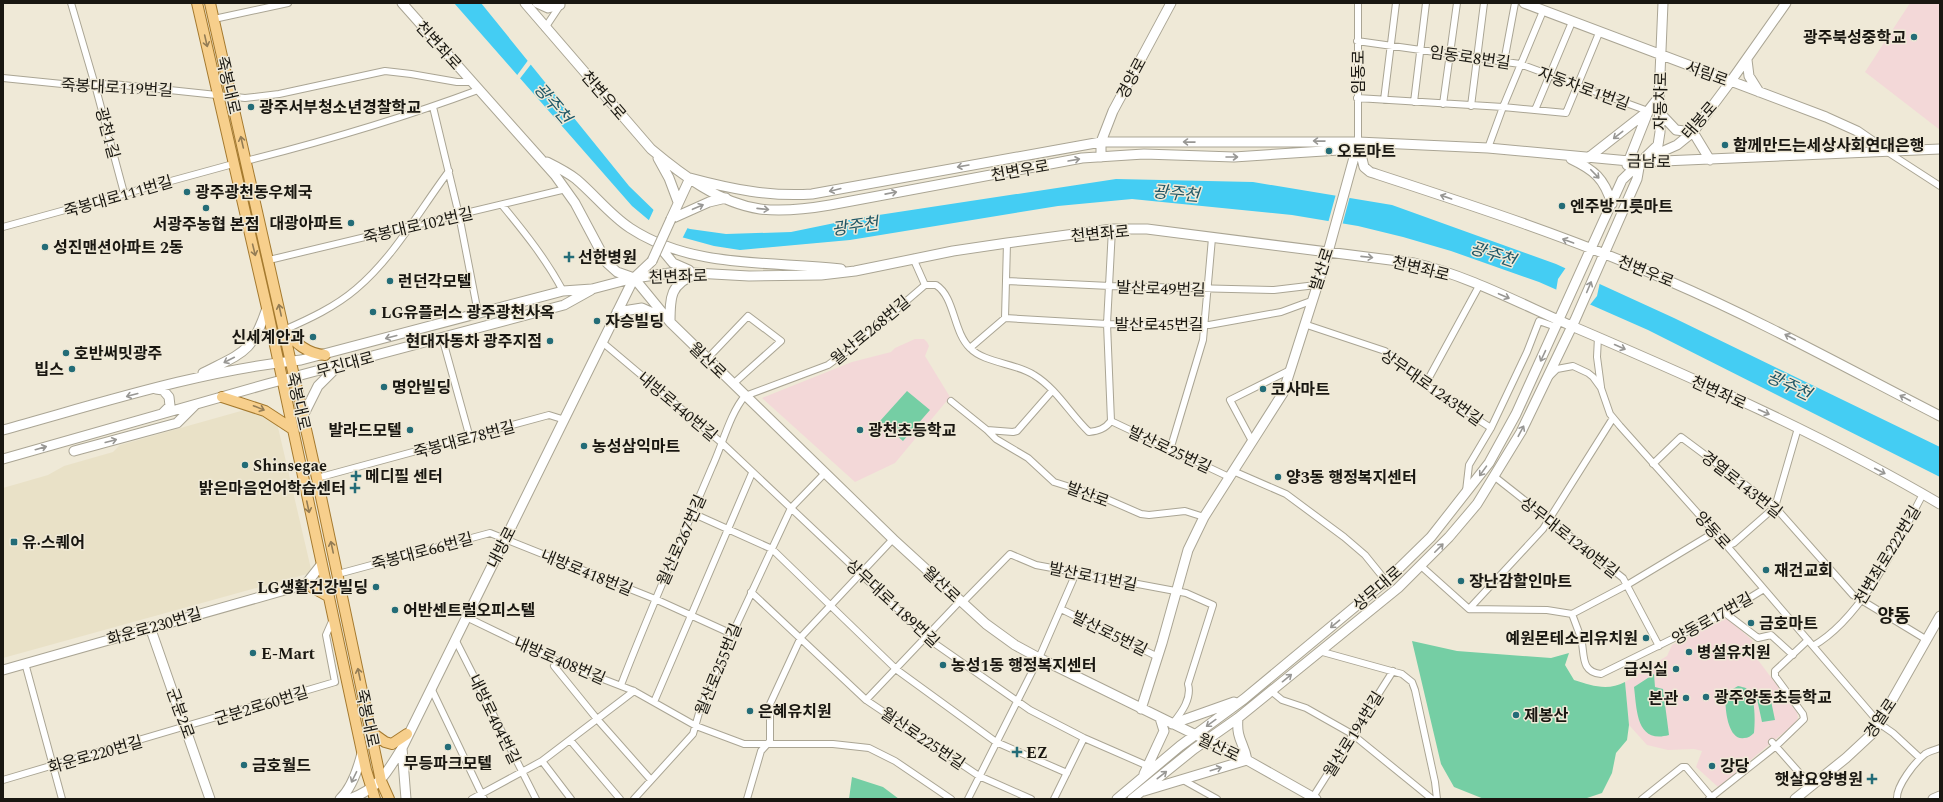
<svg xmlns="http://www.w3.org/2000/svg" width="1943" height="802" viewBox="0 0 1943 802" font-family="Spectral,'Noto Sans KR',serif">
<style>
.built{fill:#e9e1c7}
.education{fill:#f3d8d8}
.green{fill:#75cea4}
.water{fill:#44cdf3}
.pier{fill:#efe9d7}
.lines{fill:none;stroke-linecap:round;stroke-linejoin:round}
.street-casing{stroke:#aaa594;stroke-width:8}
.secondary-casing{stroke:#aaa594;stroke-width:11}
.primary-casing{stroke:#a57a2f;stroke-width:12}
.street{stroke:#fff;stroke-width:6}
.secondary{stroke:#fff;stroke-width:9}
.primary{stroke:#f7cf8c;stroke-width:10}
.secondary-bridge-casing{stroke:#aaa594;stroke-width:11;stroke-linecap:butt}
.secondary-bridge{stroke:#fff;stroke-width:9}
.oneway{stroke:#937c55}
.oneway2{stroke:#989794}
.poi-dot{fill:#236c77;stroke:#efe9d7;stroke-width:1.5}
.labels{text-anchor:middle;stroke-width:3;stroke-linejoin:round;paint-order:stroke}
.poi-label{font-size:16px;font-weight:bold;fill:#191711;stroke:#efe9d7;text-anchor:start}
.street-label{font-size:16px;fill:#191711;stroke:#efe9d7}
.water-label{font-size:17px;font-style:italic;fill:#205766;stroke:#efe9d7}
.quarter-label{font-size:18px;font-weight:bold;fill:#191711;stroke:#efe9d7}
</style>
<rect width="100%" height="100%" fill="#efe9d7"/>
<path class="built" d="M248,409L257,410L277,423L311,569L307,574L3,658V488L48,475L64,466L113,452L120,445Z"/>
<path class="education" d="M1910,3H1940V130L1865,72Z
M915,339H924L927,342L929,346L925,356L950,397L895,463L855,482L762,398L852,362L891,352L895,348Z
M1727,618L1753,641L1749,648L1797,712L1798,718L1794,724L1718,787L1696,767L1702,751L1694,749L1668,750L1647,745L1629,725L1625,682L1667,656L1672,645L1717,621Z"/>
<path class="green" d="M907,391L930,410L903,441L880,421Z
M1412,641L1457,651L1551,658L1569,653L1565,665L1574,680C1592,686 1608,691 1625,682L1629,725L1627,740L1616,753L1612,773L1602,793L1584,799H1484L1454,787L1441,764Z
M1654,674L1655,687L1663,689L1669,735C1636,744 1637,710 1634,687Z
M1738,686C1741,687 1745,687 1747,689C1756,696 1755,722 1754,733C1751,736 1748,738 1744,738C1727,741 1724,704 1726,693Z
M1770,696L1775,720L1762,722L1757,699Z
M852,777L883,787L899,799H849Z"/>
<path class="water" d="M454,3H481L629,186L665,221L690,229L726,234L791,232L859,218L1116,179L1253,182L1392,205L1556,264L1674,318L1940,447V477L1648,330L1539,282L1451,251L1403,237L1358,226L1292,215L1132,199L1058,206L850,240L740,250L714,246L663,232L632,206Z"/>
<path class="pier" d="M529,59L532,63L518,81L515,78Z
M1336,194L1350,196L1342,226L1328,223Z
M654,209L667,219L688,227L682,239L663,234L648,222Z
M1567,266L1600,282L1597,296L1589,306L1556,291L1558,279Z"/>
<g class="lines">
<g class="street-casing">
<path id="street" d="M71,3L95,85L124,193
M1358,3V142
M214,19L288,3
M545,28L561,4
M1357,41L1520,64L1648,111
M1504,62L1515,3
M3,78L72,85L113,84L245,98L279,94L385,71L411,74L457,82H471
M1357,98L1503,107L1566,113L1599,33
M1384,100L1396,3
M1414,102L1426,3
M1443,104L1457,3
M1471,106L1484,3
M433,107L459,215L478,313
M1535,110L1572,22
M1488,148L1503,107L1543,11
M1886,151L1940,186
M246,161C325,141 403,118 478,90
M502,205C525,233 546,259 563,291
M3,227L233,164
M913,258L925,285H936C955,297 953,332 970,348C984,363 1016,363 1034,375C1057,389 1070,414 1089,432C1098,431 1105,429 1111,421
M269,260L566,189
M1006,281L1110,286L1274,290L1316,285
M1005,318L1107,324L1209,325L1281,312L1311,301
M1304,324L1385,351L1431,389L1491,428
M284,330C309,319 335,307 356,289C394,257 419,211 449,171
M442,337L470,438
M1598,337L1597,357L1601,387
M602,342L723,444L934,643L1030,710L1084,738L1148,766
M970,348L1005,318L1007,243
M707,359L748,316L781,341L733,384
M1550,376L1557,369L1573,366L1588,373L1593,377L1601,388L1610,414L1620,426L1727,546L1880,724L1893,733L1920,758
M1425,385L1479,286
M951,401L987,430L1013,432L1017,431L1052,391
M1111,421L1107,324L1112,229
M1111,421L1229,477
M987,430L996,439L1028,458L1054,482L1102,497L1141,514L1149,515L1185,511L1204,517
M1252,441L1230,400L1290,370
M1170,450L1203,340L1212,238
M1653,464L1681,437L1775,507L1853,595L1927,640
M1233,471L1286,494L1344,537L1365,555L1386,581
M1495,477L1623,578L1659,646
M317,478L549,415L565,420
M1466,491L1469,465L1491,428L1527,352L1539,321L1556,327
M692,513L772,549L897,670L996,742L1067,773
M1727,546L1734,543L1775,507L1798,428
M1421,566L1469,609L1547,610L1572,614L1627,585L1715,532
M338,574L490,533L655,599L732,634
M751,592L866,700L979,776L1031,799
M962,603L1010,554L1036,565L1186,593L1213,605L1188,684C1192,698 1182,712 1173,723
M1061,609L1158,657
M1469,609L1543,529L1613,418
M1725,613L1758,638L1771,635L1793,655
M1572,614C1575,622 1578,630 1581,638C1585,654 1580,672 1601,674L1725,613L1764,589
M466,617L559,662L634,691L696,726L744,744H833L869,748L895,761L951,799
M333,619L326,635L335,682
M455,639L536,799
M1813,646C1862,618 1897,543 1923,494
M1319,651L1402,674L1412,682L1415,690L1435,782L1437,799
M559,662L554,666L597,719L651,780
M25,663L62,799
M621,685C649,612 681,540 712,467C722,446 730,413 745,396L828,365L854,346L925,285
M431,688L484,799
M1271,691L1282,700L1306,708L1352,734L1432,799
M866,700L960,601
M654,702L752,473
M570,740L620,799
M1772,742L1811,786
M542,761L571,799
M3,780L335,682
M1183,780L1217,799
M1313,797L1393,671
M472,799L542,761L634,691
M634,799L693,734L699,713L721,658L791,508L825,473
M747,799L761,751L770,741V704L801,637L893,539
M968,799L1039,658L1076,573
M1054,799L1084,738
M1642,799L1682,767H1686L1713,799
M1709,799L1776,746L1804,719L1803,714L1775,676V671L1808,640
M1897,799C1896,786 1915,762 1925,754C1929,751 1935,750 1940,748"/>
</g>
<g class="secondary-casing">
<path id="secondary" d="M402,3L555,175L575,203L607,263L617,272L634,278L677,272L749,276L821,275L855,271L953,251L1007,243L1112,229H1147L1414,263C1467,275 1523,305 1574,327C1698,380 1823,435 1940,504
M525,3L651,149C682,175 719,203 760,209C784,212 807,209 830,205L1082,158L1144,154L1234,157L1339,150L1355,143
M537,3L548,8L560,5
M1524,3L1826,117L1857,131L1886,151
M1747,60L1749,76L1759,92
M1660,113L1676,130L1693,132L1710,160
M1358,142L1364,167L1370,172C1471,205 1573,238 1669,281C1762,321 1850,370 1940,416
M1101,157V142L1113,111L1171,3
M1650,157L1677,145L1693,132L1731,81L1786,3
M658,158L669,178L678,202
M1588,158L1648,111L1659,97
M1571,159C1594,170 1604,178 1612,204
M547,162C557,167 567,172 576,179C595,195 610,215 630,228C692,269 771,261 841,269
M1627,165L1648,112
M690,178C731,189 770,197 812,194L1101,142H1358L1488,148L1640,162L1940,149
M671,219L709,202L726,198
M671,219L690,178
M659,246L673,263L689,270
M634,278L670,322L893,539L986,624L1015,645L1039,658L1247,760L1316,799
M617,312L642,308L662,317
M670,322C670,297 670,284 696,274
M203,373C244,352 252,353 267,308
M156,389L163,390L169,397L170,406L163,413
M303,416L318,386L337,367
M3,430C101,403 199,371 301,360L563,291L592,289L634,278L652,261
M74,451L177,423L195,405
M3,459L267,384L564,305L591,290
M150,627L210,799
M3,670L306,584L321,565
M1141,709L1162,643L1188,550L1204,517L1283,393L1328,252L1358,143
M1172,724L1234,702
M402,748L406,799
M1144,774L1164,731L1160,718
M1144,791L1247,760C1244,742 1236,740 1238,718
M340,799C352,788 358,769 362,753
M350,799C380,787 386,774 402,748L634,278
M1117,799L1180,746L1244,699L1386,581L1431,537L1489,463L1516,414L1622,180L1658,145L1660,132L1659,97L1663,3
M1132,799L1194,749L1238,718L1398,588L1449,537L1477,504L1521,432L1575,320L1637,179L1640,162
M1795,799L1846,758L1874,732L1940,616
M1933,799L1940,796"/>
</g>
<g class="primary-casing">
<path id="primary" d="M197,3L267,308L366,770L375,799
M210,3L317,478L381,781L389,799
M284,330C296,343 307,354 325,355
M222,397L265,411L291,428
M306,584L328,596
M371,732L385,742L392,744L407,734"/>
</g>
<use href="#street" class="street"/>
<use href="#secondary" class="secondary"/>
<use href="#primary" class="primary"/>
<g class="secondary-bridge-casing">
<path id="secondary-bridge" d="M652,261L671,219"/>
</g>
<use href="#secondary-bridge" class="secondary-bridge"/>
</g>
<defs><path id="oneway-shaft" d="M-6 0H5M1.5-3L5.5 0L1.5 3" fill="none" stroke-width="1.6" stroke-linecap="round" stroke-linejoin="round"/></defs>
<g class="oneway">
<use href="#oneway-shaft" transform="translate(206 41) rotate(77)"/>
<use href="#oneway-shaft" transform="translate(242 142) rotate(-103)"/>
<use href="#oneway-shaft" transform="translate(254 250) rotate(76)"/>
<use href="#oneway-shaft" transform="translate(280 310) rotate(-102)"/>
<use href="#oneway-shaft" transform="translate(259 408) rotate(22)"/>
<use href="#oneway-shaft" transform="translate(308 507) rotate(78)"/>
<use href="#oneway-shaft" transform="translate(332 547) rotate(-102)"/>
<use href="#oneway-shaft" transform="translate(359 674) rotate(-102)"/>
</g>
<g class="oneway2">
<use href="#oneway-shaft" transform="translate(1618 135) rotate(142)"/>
<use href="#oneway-shaft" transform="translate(1319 141) rotate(-179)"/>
<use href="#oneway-shaft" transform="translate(1189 142) rotate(-179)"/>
<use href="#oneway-shaft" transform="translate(1232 157)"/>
<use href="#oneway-shaft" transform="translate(1074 160) rotate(-10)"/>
<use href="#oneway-shaft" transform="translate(963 166) rotate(170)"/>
<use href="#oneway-shaft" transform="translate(1595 174) rotate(46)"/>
<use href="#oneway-shaft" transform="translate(835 190) rotate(166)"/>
<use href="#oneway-shaft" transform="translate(891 193) rotate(-11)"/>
<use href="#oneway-shaft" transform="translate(1446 197) rotate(-161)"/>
<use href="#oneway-shaft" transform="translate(698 207) rotate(-23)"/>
<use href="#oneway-shaft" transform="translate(763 209) rotate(6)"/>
<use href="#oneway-shaft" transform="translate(1568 241) rotate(-160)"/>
<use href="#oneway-shaft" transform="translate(1367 257) rotate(6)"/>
<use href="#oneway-shaft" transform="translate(1589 287) rotate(-67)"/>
<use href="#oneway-shaft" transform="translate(1504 296) rotate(23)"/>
<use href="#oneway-shaft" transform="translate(391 337) rotate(165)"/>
<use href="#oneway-shaft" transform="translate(1790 337) rotate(-153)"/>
<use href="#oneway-shaft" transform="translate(1620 347) rotate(24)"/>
<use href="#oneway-shaft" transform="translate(1543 356) rotate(115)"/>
<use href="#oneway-shaft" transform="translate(229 360) rotate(153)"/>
<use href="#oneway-shaft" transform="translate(132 395) rotate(165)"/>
<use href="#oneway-shaft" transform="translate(1905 398) rotate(-152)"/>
<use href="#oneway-shaft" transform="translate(1764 412) rotate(24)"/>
<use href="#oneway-shaft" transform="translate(1521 431) rotate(-62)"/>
<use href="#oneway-shaft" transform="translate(111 441) rotate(-15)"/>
<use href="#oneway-shaft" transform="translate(41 448) rotate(-16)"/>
<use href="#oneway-shaft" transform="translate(1483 471) rotate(126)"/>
<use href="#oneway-shaft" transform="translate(1880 471) rotate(27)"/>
<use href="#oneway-shaft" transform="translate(1439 548) rotate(-45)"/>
<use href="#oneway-shaft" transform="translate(1335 624) rotate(140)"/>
<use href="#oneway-shaft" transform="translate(1287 678) rotate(-39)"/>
<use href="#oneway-shaft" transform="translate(1211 723) rotate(144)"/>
<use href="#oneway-shaft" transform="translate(1216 769) rotate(-17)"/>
<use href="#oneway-shaft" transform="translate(1162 775) rotate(-38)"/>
<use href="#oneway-shaft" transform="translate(354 777) rotate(116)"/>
</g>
<g class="poi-dot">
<circle cx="1914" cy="37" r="4"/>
<circle cx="251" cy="107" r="4"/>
<circle cx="1725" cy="145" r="4"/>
<circle cx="1329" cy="151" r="4"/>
<circle cx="187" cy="192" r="4"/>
<circle cx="1562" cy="206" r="4"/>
<circle cx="206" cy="208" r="4"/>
<circle cx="351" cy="223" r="4"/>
<circle cx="45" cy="247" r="4"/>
<path d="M567 251h4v4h4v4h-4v4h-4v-4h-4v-4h4z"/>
<circle cx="390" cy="281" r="4"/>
<circle cx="373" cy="312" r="4"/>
<circle cx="597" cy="321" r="4"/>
<circle cx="313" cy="337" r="4"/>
<circle cx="550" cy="341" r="4"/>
<circle cx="66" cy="353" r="4"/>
<circle cx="72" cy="369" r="4"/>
<circle cx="384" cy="387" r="4"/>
<circle cx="1263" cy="389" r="4"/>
<circle cx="410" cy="430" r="4"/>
<circle cx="860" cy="430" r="4"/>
<circle cx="584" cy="446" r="4"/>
<circle cx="245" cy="465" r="4"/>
<path d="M354 470h4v4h4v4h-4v4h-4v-4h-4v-4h4z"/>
<circle cx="1278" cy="477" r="4"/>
<path d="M353 482h4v4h4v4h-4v4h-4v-4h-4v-4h4z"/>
<rect x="10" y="538" width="8" height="8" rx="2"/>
<circle cx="1766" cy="570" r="4"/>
<circle cx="1461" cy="581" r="4"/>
<circle cx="376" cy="587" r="4"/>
<circle cx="395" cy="610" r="4"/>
<circle cx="1751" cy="623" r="4"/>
<circle cx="1646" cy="638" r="4"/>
<circle cx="1689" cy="652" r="4"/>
<circle cx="253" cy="653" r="4"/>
<circle cx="943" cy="665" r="4"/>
<circle cx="1676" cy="669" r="4"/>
<circle cx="1706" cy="697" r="4"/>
<circle cx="1686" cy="698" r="4"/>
<circle cx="750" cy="711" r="4"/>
<circle cx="1516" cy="715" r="4"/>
<circle cx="448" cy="747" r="4"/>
<path d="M1015 746h4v4h4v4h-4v4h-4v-4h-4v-4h4z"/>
<circle cx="244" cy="765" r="4"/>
<circle cx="1712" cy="766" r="4"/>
<path d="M1870 773h4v4h4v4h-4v4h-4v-4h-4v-4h4z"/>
</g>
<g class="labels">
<g class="poi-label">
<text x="1906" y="43" text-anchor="end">광주북성중학교</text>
<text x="259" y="113">광주서부청소년경찰학교</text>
<text x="1733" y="151">함께만드는세상사회연대은행</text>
<text x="1337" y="157">오토마트</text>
<text x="195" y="198">광주광천동우체국</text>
<text x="1570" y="212">엔주방그릇마트</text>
<text x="343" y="229" text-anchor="end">대광아파트</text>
<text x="206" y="230" text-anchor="middle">서광주농협 본점</text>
<text x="53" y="253">성진맨션아파트 2동</text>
<text x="578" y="263">선한병원</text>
<text x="398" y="287">런던각모텔</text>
<text x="381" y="318">LG유플러스 광주광천사옥</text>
<text x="605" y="327">자승빌딩</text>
<text x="305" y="343" text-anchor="end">신세계안과</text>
<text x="542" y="347" text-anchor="end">현대자동차 광주지점</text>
<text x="74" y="359">호반써밋광주</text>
<text x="64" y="375" text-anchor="end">빕스</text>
<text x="392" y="393">명안빌딩</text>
<text x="1271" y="395">코사마트</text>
<text x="402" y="436" text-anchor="end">발라드모텔</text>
<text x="868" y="436">광천초등학교</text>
<text x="592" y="452">농성삼익마트</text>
<text x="253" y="471">Shinsegae</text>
<text x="365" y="482">메디필 센터</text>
<text x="1286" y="483">양3동 행정복지센터</text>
<text x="346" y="494" text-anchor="end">밝은마음언어학습센터</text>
<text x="22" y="548">유·스퀘어</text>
<text x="1774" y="576">재건교회</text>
<text x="1469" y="587">장난감할인마트</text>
<text x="368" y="593" text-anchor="end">LG생활건강빌딩</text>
<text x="403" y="616">어반센트럴오피스텔</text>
<text x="1759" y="629">금호마트</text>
<text x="1638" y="644" text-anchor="end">예원몬테소리유치원</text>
<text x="1697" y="658">병설유치원</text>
<text x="261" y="659">E-Mart</text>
<text x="951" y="671">농성1동 행정복지센터</text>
<text x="1668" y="675" text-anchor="end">급식실</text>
<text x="1714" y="703">광주양동초등학교</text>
<text x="1678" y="704" text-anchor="end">본관</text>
<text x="758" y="717">은혜유치원</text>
<text x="1524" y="721">제봉산</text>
<text x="1026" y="758">EZ</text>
<text x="448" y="769" text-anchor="middle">무등파크모텔</text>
<text x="252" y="771">금호월드</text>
<text x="1720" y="772">강당</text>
<text x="1863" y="785" text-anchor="end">햇살요양병원</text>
</g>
<g class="street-label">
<text transform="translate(439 45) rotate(48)" y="6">천변좌로</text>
<text transform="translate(1470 57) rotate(8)" y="6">임동로8번길</text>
<text transform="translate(1358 72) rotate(-90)" y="6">임동로</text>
<text transform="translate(1707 73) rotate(20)" y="6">서림로</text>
<text transform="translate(1131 78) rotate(-62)" y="6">경양로</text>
<text transform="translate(229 85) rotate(77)" y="6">죽봉대로</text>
<text transform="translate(117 87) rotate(3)" y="6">죽봉대로119번길</text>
<text transform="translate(1584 88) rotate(20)" y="6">자동차로1번길</text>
<text transform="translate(604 95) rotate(49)" y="6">천변우로</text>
<text transform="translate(1660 101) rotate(-89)" y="6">자동차로</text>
<text transform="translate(1699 120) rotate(-49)" y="6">태봉로</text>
<text transform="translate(108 133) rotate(75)" y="6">광천1길</text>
<text transform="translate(1649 161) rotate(1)" y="6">금남로</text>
<text transform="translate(1020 170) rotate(-10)" y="6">천변우로</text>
<text transform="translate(118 196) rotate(-16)" y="6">죽봉대로111번길</text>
<text transform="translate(418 225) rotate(-13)" y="6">죽봉대로102번길</text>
<text transform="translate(1100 233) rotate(-5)" y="6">천변좌로</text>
<text transform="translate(1421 268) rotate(14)" y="6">천변좌로</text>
<text transform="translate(1321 269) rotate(-72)" y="6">발산로</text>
<text transform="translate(1646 271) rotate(22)" y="6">천변우로</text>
<text transform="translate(678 276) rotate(-2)" y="6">천변좌로</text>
<text transform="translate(1161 288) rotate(2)" y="6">발산로49번길</text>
<text x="1159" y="330">발산로45번길</text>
<text transform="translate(870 330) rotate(-40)" y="6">월산로268번길</text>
<text transform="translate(708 360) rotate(44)" y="6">월산로</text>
<text transform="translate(345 364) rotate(-15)" y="6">무진대로</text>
<text transform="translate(1432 387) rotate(35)" y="6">상무대로1243번길</text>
<text transform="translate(1719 392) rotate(24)" y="6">천변좌로</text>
<text transform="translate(299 401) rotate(77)" y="6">죽봉대로</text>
<text transform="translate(678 406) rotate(40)" y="6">내방로440번길</text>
<text transform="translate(464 439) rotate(-15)" y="6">죽봉대로78번길</text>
<text transform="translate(1170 449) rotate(25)" y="6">발산로25번길</text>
<text transform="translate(1742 484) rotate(38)" y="6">경열로143번길</text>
<text transform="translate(1088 494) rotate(20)" y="6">발산로</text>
<text transform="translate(1713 530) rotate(48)" y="6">양동로</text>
<text transform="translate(1570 537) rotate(38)" y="6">상무대로1240번길</text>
<text transform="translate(681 540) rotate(-66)" y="6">월산로267번길</text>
<text transform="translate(501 547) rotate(-63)" y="6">내방로</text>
<text transform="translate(422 551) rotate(-15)" y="6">죽봉대로66번길</text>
<text transform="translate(1887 555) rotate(-59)" y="6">천변좌로222번길</text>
<text transform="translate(587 572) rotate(22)" y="6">내방로418번길</text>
<text transform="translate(1093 576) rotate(11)" y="6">발산로11번길</text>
<text transform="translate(942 584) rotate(43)" y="6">월산로</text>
<text transform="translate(1377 588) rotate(-41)" y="6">상무대로</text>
<text transform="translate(893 603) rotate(43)" y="6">상무대로1189번길</text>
<text transform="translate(1712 618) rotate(-29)" y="6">양동로17번길</text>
<text transform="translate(154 626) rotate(-16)" y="6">화운로230번길</text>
<text transform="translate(1110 633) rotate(26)" y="6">발산로5번길</text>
<text transform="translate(560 660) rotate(23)" y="6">내방로408번길</text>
<text transform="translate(718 669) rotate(-68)" y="6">월산로255번길</text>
<text transform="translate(261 705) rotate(-17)" y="6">군분2로60번길</text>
<text transform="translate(181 713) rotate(70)" y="6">군분2로</text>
<text transform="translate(368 718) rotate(78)" y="6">죽봉대로</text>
<text transform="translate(1880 718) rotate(-56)" y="6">경열로</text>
<text transform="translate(495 719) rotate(64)" y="6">내방로404번길</text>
<text transform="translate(1353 734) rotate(-58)" y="6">월산로194번길</text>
<text transform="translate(923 738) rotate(34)" y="6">월산로225번길</text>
<text transform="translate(1219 747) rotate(25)" y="6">월산로</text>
<text transform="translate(95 754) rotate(-16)" y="6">화운로220번길</text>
</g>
<g class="water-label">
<text transform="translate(553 103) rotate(50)" y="6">광주천</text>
<text transform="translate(1176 193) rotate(5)" y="6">광주천</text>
<text transform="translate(855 226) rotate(-8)" y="6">광주천</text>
<text transform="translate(1493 254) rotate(18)" y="6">광주천</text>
<text transform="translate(1789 385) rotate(25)" y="6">광주천</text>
</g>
<g class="quarter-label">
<text x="1894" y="622">양동</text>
</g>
</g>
<rect width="1943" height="802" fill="none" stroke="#191711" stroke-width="8"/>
</svg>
